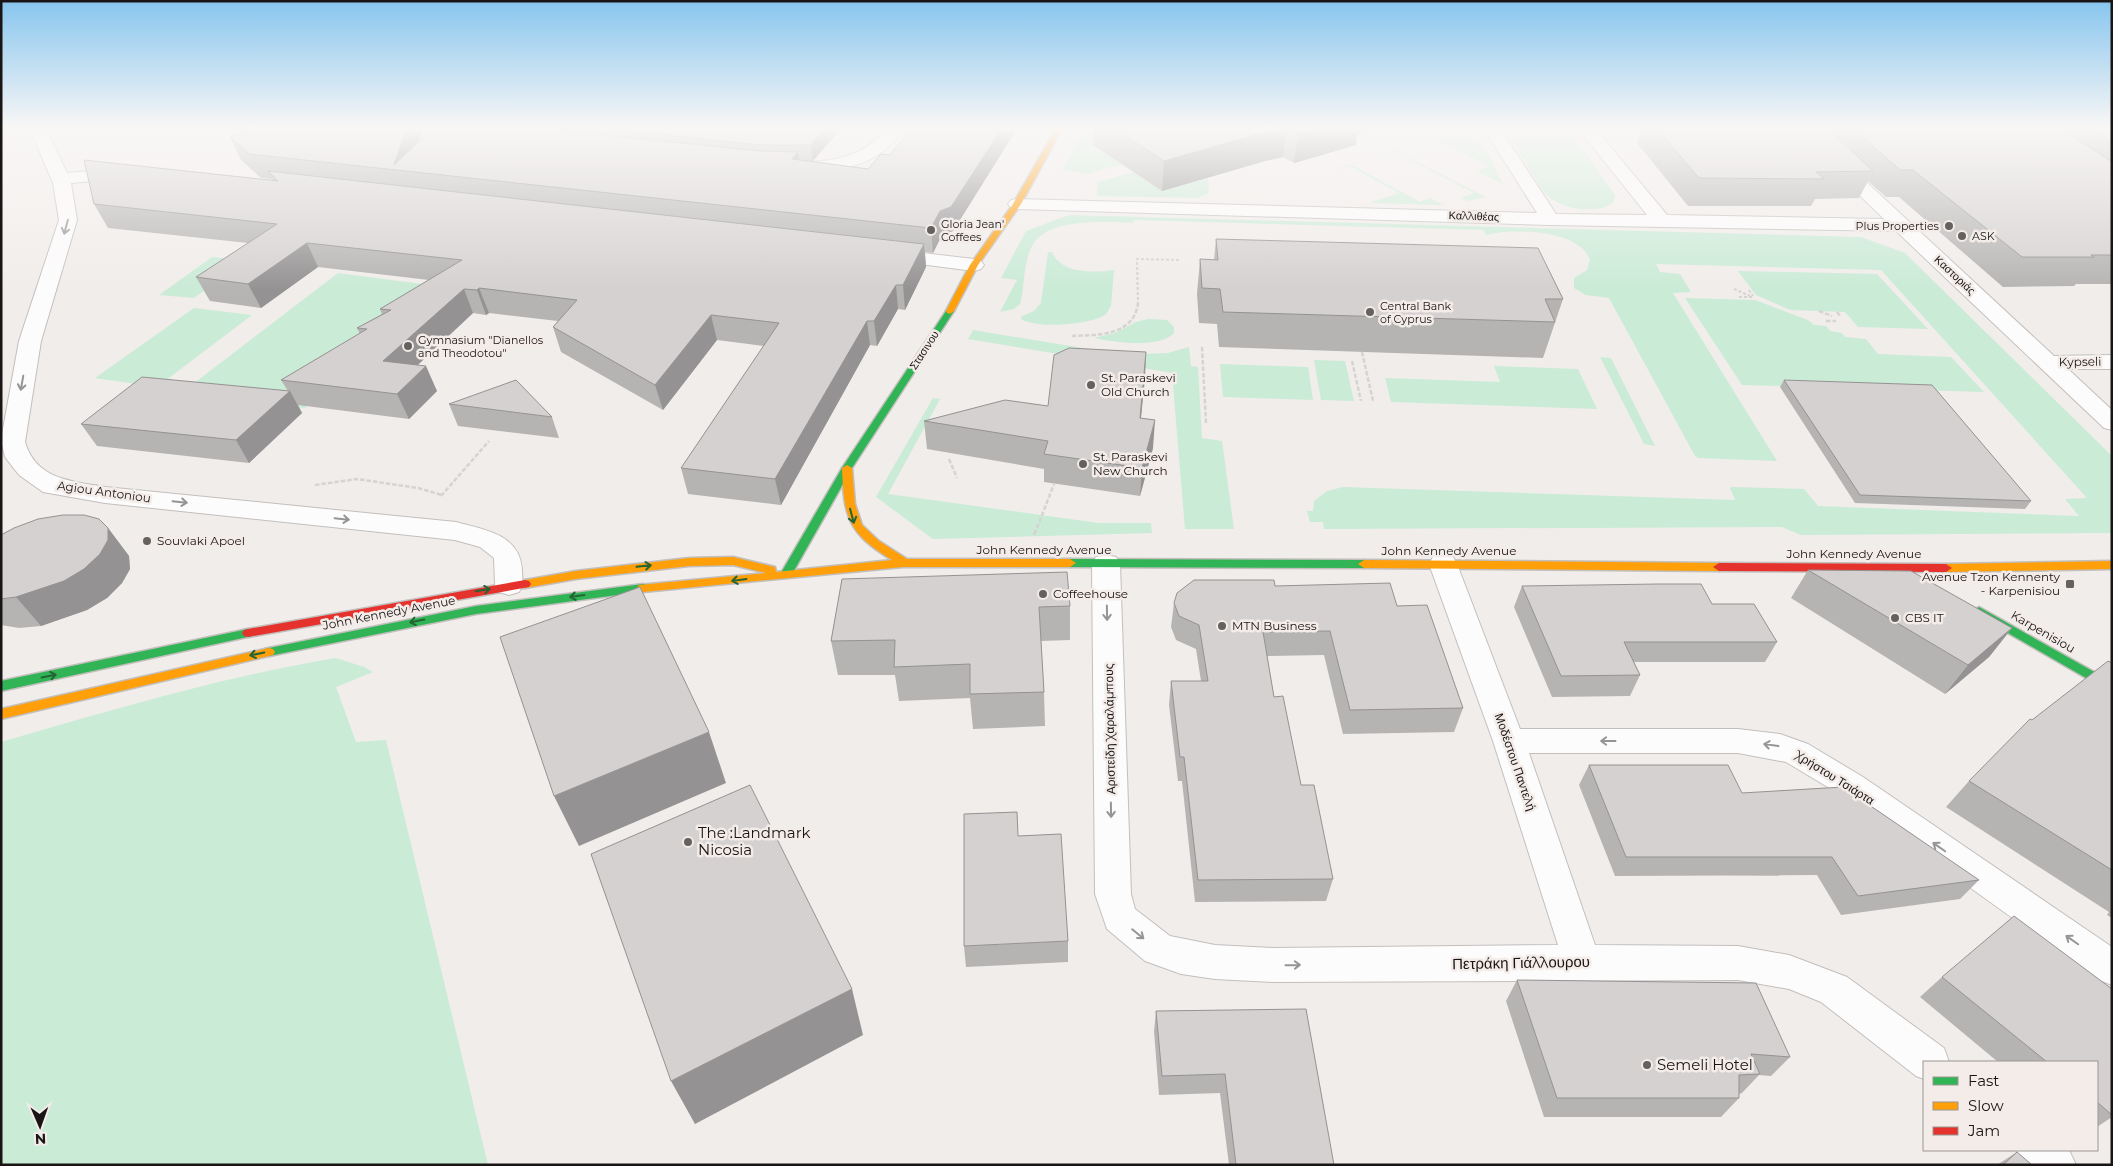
<svg xmlns="http://www.w3.org/2000/svg" width="2113" height="1166" viewBox="0 0 2113 1166" font-family="Montserrat,sans-serif">
<style>
.green{fill:#caebd6}
.lines{fill:none;stroke-linecap:round;stroke-linejoin:round}
.street-casing{stroke:#c2bfbd;stroke-width:2}
.fast-casing{stroke:#c2bfbd;stroke-width:3}
.slow-casing{stroke:#c2bfbd;stroke-width:3}
.jam-casing{stroke:#c2bfbd;stroke-width:3}
.path-far2{stroke:#d5d4d3;stroke-width:2;stroke-dasharray:3 2;stroke-linecap:butt}
.path-far1{stroke:#d5d4d3;stroke-width:2.5;stroke-dasharray:4.5 2;stroke-linecap:butt}
.path{stroke:#d5d4d3;stroke-width:3;stroke-dasharray:5.5 2.5;stroke-linecap:butt}
.street{fill:#fdfcfc;fill-rule:evenodd}
.fast{fill:#30b455;fill-rule:evenodd}
.slow{fill:#ff9f0a;fill-rule:evenodd}
.jam{fill:#e5322d;fill-rule:evenodd}
.wall{fill:#b6b4b3}
.shaded-wall{fill:#949292}
.building{fill:#d4d1d0;stroke:#949292}
.oneway{stroke:#969494}
.oneway2{stroke:#246434}
.poi-dot{fill:#64615f;stroke:#f3ece9;stroke-width:2}
.labels{text-anchor:middle;stroke-width:5;stroke-linejoin:round;paint-order:stroke}
.far-street-label{font-size:11px;fill:#181514;stroke:#f3ece9}
.far-poi-label{font-size:11px;fill:#181514;stroke:#f3ece9;text-anchor:start}
.street-label{font-size:12px;fill:#181514;stroke:#f3ece9}
.poi-label{font-size:12px;fill:#181514;stroke:#f3ece9;text-anchor:start}
.near-poi-label{font-size:15px;fill:#181514;stroke:#f3ece9;text-anchor:start}
.near-street-label{font-size:15px;fill:#181514;stroke:#f3ece9}
</style>
<rect width="100%" height="100%" fill="#f1edeb"/>
<path class="green" d="M1085,127H1156L1094,145L1122,164L1087,174L1063,169Z
M1503,127H1567L1615,195L1614,202C1596,216 1557,209 1543,191Z
M1449,136C1486,137 1488,154 1503,184L1477,171L1489,166L1435,139L1421,143Z
M1408,147L1397,152L1486,197L1467,201L1461,198L1474,193L1394,152L1379,155Z
M1364,160L1352,165L1420,202L1430,198L1443,205L1369,203L1399,193L1349,166L1334,169Z
M1134,172L1162,191L1208,178L1209,193L1198,198L1097,196L1098,182Z
M1069,215L1861,237L1905,253L2112,456V533L1801,535L1782,527L1324,529L1323,522H1310L1307,511H1313L1314,501L1327,491L1343,487L1735,500L1730,488L1732,487L1804,489L1818,506L2079,516L2065,499L2087,498L1881,270L1656,264L1660,272L1680,274L1691,292L1673,293L1777,461L1698,458L1695,456L1609,298L1586,295L1574,288V278L1587,270L1590,260C1579,229 1512,228 1486,235L1483,230L1134,220L1133,223C1106,222 1047,217 1032,246C1023,263 1025,286 1020,304L1014,309L1000,312L1017,280L1001,278L1026,231Z
M1048,252H1052C1061,274 1095,273 1114,270L1111,306L1106,314C1093,325 1036,329 1021,319L1022,316L1034,311L1041,303Z
M212,257L246,260L194,298L159,295Z
M1738,271L1877,274L1928,329L1858,327L1845,312L1790,310L1756,295Z
M338,273L453,288L343,375L305,408L180,394Z
M1685,298L1755,300L1808,320L1814,325L1826,326L1830,331L1842,333L1845,337L1866,339L1878,354L1951,357L1984,392L1742,385Z
M194,308L252,315L157,387L95,378Z
M1148,319L1167,320L1174,327V333C1160,349 1114,342 1094,338L1115,333L1136,322Z
M973,330L1101,351L1140,354L1168,353L1189,347L1191,366L1198,367L1202,438L1222,441L1234,529H1185L1172,373L968,339Z
M1600,357L1611,358L1655,446L1644,444Z
M1314,360L1345,361L1354,401L1321,400Z
M1220,364L1308,367L1313,400L1223,397Z
M1494,366L1578,369L1597,409L1391,402L1385,378L1500,382Z
M933,398L940,399L888,494L1099,523H1151L1152,533L933,539L876,497Z
M336,658L364,667L373,672L336,687L356,742L386,740L488,1165H1V742C112,710 222,677 336,658Z"/>
<g class="lines">
<g class="street-casing">
<path id="street" d="M29,127H45L67,173L124,168L130,169L133,173L130,177L124,178L71,183L77,220L41,341L25,442C36,480 72,481 105,487L456,522C485,530 519,534 522,569C522,578 524,584 519,592L509,595L499,592L495,585L494,558L480,547L455,540L105,503L43,492L19,475L5,457L1,440L19,341L59,220L53,183Z
M889,127H906C885,158 856,169 820,172C811,173 802,174 793,172L790,168L793,164L799,163C838,160 862,158 889,127Z
M1483,127H1499L1556,214L1647,215L1577,127H1594L1667,215L1884,219L1789,127H1807L2054,356L2112,355V369H2068L2112,410V430L2104,428L1896,231L1550,225L1017,209L1011,208L1008,204L1011,200L1017,199L1537,213Z
M888,249L974,259L981,261L984,265L981,269L974,271L881,259L878,255L881,251Z
M1106,555L1116,557L1120,564L1131,894L1135,909L1170,936L1215,945L1274,948L1558,945L1493,741L1429,564L1433,557L1443,555L1453,557L1457,564L1520,729H1738L1780,734L1808,744L1863,777L2112,947V985L2099,980L1841,795L1786,762L1738,753H1529L1595,945L1738,946L1789,955L1847,977L1944,1048L1949,1062H1924V1079L1916,1076L1821,1002L1789,989L1738,980L1274,982L1215,979L1181,974L1145,961L1107,929L1095,894L1092,564L1096,557Z
M2016,1150H2069L2076,1165H2023Z"/>
</g>
<g class="fast-casing">
<path id="fast" d="M950,308L954,311L852,468L791,576H783L781,573L842,468L946,311Z
M1070,559L1364,560L1370,564L1364,568L1070,567L1064,563Z
M643,584L647,585L649,588L647,591L476,614L269,656L265,655L263,652L265,649L269,648L476,606Z
M1979,607L2112,682V693L1975,614L1973,611Z
M248,629L252,630L254,633L252,636L1,691V681Z"/>
</g>
<g class="slow-casing">
<path id="slow" d="M1057,127H1063L1021,204L978,265L954,311L950,314L947,313L946,311L970,265L1013,204Z
M847,465L852,468L855,504L862,525L879,541L907,559H1070L1076,563L1070,567H903L643,592L637,588L639,585L766,573L733,565L689,566L576,579L525,588L519,584L525,580L576,571L689,558L733,557L775,567L776,572L892,560C848,533 844,518 842,468Z
M1364,560L1719,563L1725,567L1719,571L1364,568L1358,564Z
M2112,561V569L1946,572L1940,568L1946,564Z
M269,648L273,649L275,652L273,655L1,719V709Z"/>
</g>
<g class="jam-casing">
<path id="jam" d="M1719,563L1946,564L1952,568L1946,572L1719,571L1713,567Z
M525,580L529,581L531,584L529,587L248,637L244,636L242,633L244,630L248,629Z"/>
</g>
<path class="path-far2" d="M1734,289L1750,296
M1749,290L1753,296
M1739,297H1752
M1138,305L1137,259L1180,260"/>
<path class="path-far1" d="M1819,311L1832,316
M1837,312L1841,317
M1826,321H1836
M1072,336C1098,335 1134,336 1138,303
M1202,347L1206,423
M1362,352L1373,401
M1352,361L1361,401
M949,459L957,478
M315,485L357,479L418,488L442,495
M441,496L489,441
M1037,528L1054,484"/>
<path class="path" d="M1034,535L1037,527"/>
<use href="#street" class="street"/>
<use href="#fast" class="fast"/>
<use href="#slow" class="slow"/>
<use href="#jam" class="jam"/>
</g>
<path class="wall" d="M239,127H424L419,141L434,127H842L813,161L868,169L890,155L913,127H1018L953,231L942,235L933,253L925,252L926,267L905,310L898,309L877,346L870,345L781,505L688,494L681,468L764,346L717,340L663,410L561,352L553,327L558,321L489,313L486,315L473,313L418,365L437,391L409,419L298,405L302,413L249,463L97,446L81,424L288,391L281,380L360,334L357,328L382,314L380,309L429,280L318,267L261,308L210,301L196,277L248,243L108,228L94,204L272,181L271,179L261,178L241,160L230,137L242,133Z
M1093,127H1373L1360,131V134L1357,135L1356,145L1294,163L1283,157L1265,161L1162,191L1093,145Z
M1642,127H1826L1835,135L1827,127H2112V284H2076L2074,286L2003,287L1899,197H1886L1868,181L1859,198L1815,199L1811,206H1688L1637,143Z
M1216,239L1563,299L1543,358L1219,347L1217,324L1199,323L1197,294L1200,259L1214,260Z
M1146,352L1141,418L1153,448L1140,496L1044,482V469L927,449L924,421L1048,406Z
M1784,380L2031,501L2025,509L1855,503L1780,387Z
M449,404L552,417L559,438L458,426Z
M108,528L129,556L130,569L122,583L107,598L87,610L41,626L19,628L1,625V535Z
M1808,570L2012,628L1989,657L1945,694L1791,598Z
M842,579L1070,606V640L1041,641L1044,692L1045,726L973,729L970,698L899,701L895,675H838L831,641Z
M1275,586L1397,606L1463,708L1454,732L1343,734L1324,655L1267,656L1274,697L1301,785L1333,879L1326,901L1195,902L1182,781H1178L1169,705L1171,681H1201L1196,649L1176,640L1171,627L1174,603Z
M1522,586L1712,604L1777,642L1765,662H1634L1640,675L1630,696L1552,697L1514,607Z
M2112,663V918L2107,915L2109,912L1946,807L1969,781Z
M1589,765L1742,793L1979,880L1960,899L1841,915L1817,875L1615,876L1579,785Z
M1068,941V962L966,967L964,946Z
M1942,977L2112,989V1117L2097,1127V1062H1998L1920,997Z
M1517,980L1790,1057L1771,1076L1759,1075L1742,1093L1739,1094V1098L1721,1117H1544L1506,1001Z
M1156,1011L1334,1165H1229L1220,1093L1159,1095L1154,1031Z
M2017,1152L2032,1165H1997Z"/>
<path class="shaded-wall" d="M407,127H424L409,171L394,165Z
M826,127H842L813,161L811,145Z
M1003,127H1018L953,231L942,235L933,253L931,228L940,211Z
M1320,127H1373L1360,131V134L1357,135L1356,145L1294,163L1298,133Z
M1287,128L1283,157L1265,161L1162,191L1164,161L1268,131Z
M798,152L802,176L792,159Z
M307,243L318,267L261,308L248,284Z
M924,244L926,267L905,310L903,285Z
M896,285L898,309L877,346L874,321Z
M479,288L489,313L486,315L477,290Z
M464,289L473,313L395,386L383,361Z
M711,315L717,340L663,410L655,385Z
M867,321L870,345L781,505L775,479Z
M1146,352L1145,379L1138,446L1140,418Z
M426,366L437,391L409,419L397,394Z
M290,391L302,413L249,463L236,440Z
M1155,420L1153,448L1140,496L1142,468Z
M108,528L129,556L130,569L122,583L107,598L87,610L41,626L16,597Z
M2012,628L1989,657L1945,694L1968,665Z
M709,732L726,783L579,846L554,796Z
M852,989L863,1035L695,1124L671,1081Z"/>
<path class="building" d="M242,127H407L394,165L434,127H522L761,151L798,152L792,159L868,169L881,154L890,155L913,127H1003L951,207L940,211L931,228L249,154L230,137L247,132Z
M589,127H826L811,145H762Z
M1112,127H1320L1298,133L1287,128L1268,131L1164,161Z
M1655,127H1826L1873,171L1816,172L1824,179L1699,178Z
M1851,127H2059L2112,162V255H2091L2094,257H2022L1913,170H1900Z
M2088,127H2112V143Z
M84,160L278,181L268,171L924,244L903,285H896L874,321H867L775,479L681,468L779,323L711,315L655,385L553,327L577,300L479,288L477,290L464,289L383,361L426,366L397,394L281,380L367,329L357,328L391,310L380,309L462,260L307,243L248,284L196,277L277,224L94,204Z
M1216,239L1538,248L1563,299H1545L1555,322L1223,312L1220,289L1202,288L1200,259L1218,260Z
M1069,348L1146,352L1140,418L1155,420L1142,468L1044,454L1048,441L924,421L1005,400L1048,406L1054,355Z
M142,377L290,391L236,440L81,424Z
M516,380L552,417L449,404Z
M1784,380L1932,385L2031,501L1860,495Z
M63,515H84L99,519L108,528V540L100,554L84,569L64,581L16,597L1,599V535L14,528L38,519Z
M1808,570L1911,571L2012,628L1968,665Z
M1067,572L1070,606L1039,607L1044,692L970,694V664L894,667L895,640L831,641L842,579Z
M1194,580H1274L1275,586L1390,583L1397,606L1427,605L1463,708L1350,710L1330,631L1263,632L1274,697L1283,696L1301,785H1314L1333,879L1198,880L1184,757H1180L1171,681H1208L1199,625L1179,616L1174,603L1177,593Z
M1658,584H1701L1712,604H1754L1777,642H1624L1640,675L1561,676L1522,586Z
M640,587L709,732L554,796L500,637Z
M2108,661L2112,663V870L1969,781L2030,719L2032,720Z
M1589,765H1728L1742,793L1843,787L1979,880L1858,896L1832,857H1626Z
M750,785L852,989L671,1081L591,854Z
M1017,812L1018,836L1061,834L1068,941L964,946V814Z
M2014,916L2112,989V1115L2097,1102V1062H2047L1942,977Z
M1517,980L1756,983L1790,1057L1751,1054L1760,1074L1739,1075V1098H1557Z
M1306,1009L1334,1165H1236L1225,1074L1162,1076L1156,1011Z
M2017,1152L2032,1165H2003Z"/>
<defs><path id="oneway-shaft" d="M-6 0H5M1.5-3L5.5 0L1.5 3" fill="none" stroke-width="1.6" stroke-linecap="round" stroke-linejoin="round" transform="scale(1.25)"/></defs>
<g class="oneway">
<use href="#oneway-shaft" transform="translate(66 227) rotate(105)"/>
<use href="#oneway-shaft" transform="translate(22 383) rotate(100)"/>
<use href="#oneway-shaft" transform="translate(180 502) rotate(6)"/>
<use href="#oneway-shaft" transform="translate(342 519) rotate(6)"/>
<use href="#oneway-shaft" transform="translate(1107 613) rotate(89)"/>
<use href="#oneway-shaft" transform="translate(1608 741) rotate(-180)"/>
<use href="#oneway-shaft" transform="translate(1771 745) rotate(-172)"/>
<use href="#oneway-shaft" transform="translate(1111 810) rotate(89)"/>
<use href="#oneway-shaft" transform="translate(1939 847) rotate(-145)"/>
<use href="#oneway-shaft" transform="translate(1138 934) rotate(39)"/>
<use href="#oneway-shaft" transform="translate(2072 940) rotate(-145)"/>
<use href="#oneway-shaft" transform="translate(1293 965) rotate(-1)"/>
</g>
<g class="oneway2">
<use href="#oneway-shaft" transform="translate(852 516) rotate(75)"/>
<use href="#oneway-shaft" transform="translate(644 566) rotate(-6)"/>
<use href="#oneway-shaft" transform="translate(739 580) rotate(172)"/>
<use href="#oneway-shaft" transform="translate(483 590) rotate(-10)"/>
<use href="#oneway-shaft" transform="translate(577 596) rotate(172)"/>
<use href="#oneway-shaft" transform="translate(417 621) rotate(169)"/>
<use href="#oneway-shaft" transform="translate(257 654) rotate(168)"/>
<use href="#oneway-shaft" transform="translate(49 676) rotate(-12)"/>
</g>
<linearGradient id="sky" x2="0" y2="1"><stop stop-color="#87c5ee"/><stop offset="0.44" stop-color="#f9f7f6"/><stop offset="1" stop-color="#f9f7f6" stop-opacity="0"/></linearGradient>
<rect width="2113" height="290" fill="url(#sky)"/>
<g class="poi-dot">
<circle cx="1949" cy="226" r="5"/>
<circle cx="931" cy="230" r="5"/>
<circle cx="1962" cy="236" r="5"/>
<circle cx="1370" cy="312" r="5"/>
<circle cx="408" cy="346" r="5"/>
<circle cx="1091" cy="385" r="5"/>
<circle cx="1083" cy="464" r="5"/>
<circle cx="147" cy="541" r="5"/>
<rect x="2065" y="579" width="10" height="10" rx="2.5"/>
<circle cx="1043" cy="594" r="5"/>
<circle cx="1895" cy="618" r="5"/>
<circle cx="1222" cy="626" r="5"/>
<circle cx="688" cy="842" r="5"/>
<circle cx="1647" cy="1065" r="5"/>
</g>
<g class="labels">
<g class="far-street-label">
<text transform="translate(1474 216) rotate(2)" y="4">Καλλιθέας</text>
<text transform="translate(1955 275) rotate(43)" y="4">Καστοριάς</text>
<text transform="translate(924 350) rotate(-57)" y="4">Στασινου</text>
</g>
<g class="far-poi-label">
<text x="941" y="228">Gloria Jean'<tspan x="941" dy="13">Coffees</tspan></text>
<text x="1939" y="230" text-anchor="end">Plus Properties</text>
<text x="1972" y="240">ASK</text>
<text x="1380" y="310">Central Bank<tspan x="1380" dy="13">of Cyprus</tspan></text>
<text x="418" y="344">Gymnasium "Dianellos<tspan x="418" dy="13">and Theodotou"</tspan></text>
</g>
<g class="street-label">
<text transform="translate(2080 362) rotate(-1)" y="4">Kypseli</text>
<text transform="translate(104 492) rotate(8)" y="4">Agiou Antoniou</text>
<text x="1044" y="554">John Kennedy Avenue</text>
<text x="1449" y="555">John Kennedy Avenue</text>
<text x="1854" y="558">John Kennedy Avenue</text>
<text transform="translate(389 613) rotate(-11)" y="4">John Kennedy Avenue</text>
<text transform="translate(2043 632) rotate(30)" y="4">Karpenisiou</text>
<text transform="translate(1110 729) rotate(-91)" y="4">Αριστείδη Χαραλάμπους</text>
<text transform="translate(1515 762) rotate(71)" y="4">Μοδέστου Παντελή</text>
<text transform="translate(1835 778) rotate(32)" y="4">Χρήστου Τσιάρτα</text>
</g>
<g class="poi-label">
<text x="1101" y="382">St. Paraskevi<tspan x="1101" dy="14">Old Church</tspan></text>
<text x="1093" y="461">St. Paraskevi<tspan x="1093" dy="14">New Church</tspan></text>
<text x="157" y="545">Souvlaki Apoel</text>
<text x="2060" y="581" text-anchor="end">Avenue Tzon Kennenty<tspan x="2060" dy="14">- Karpenisiou</tspan></text>
<text x="1053" y="598">Coffeehouse</text>
<text x="1905" y="622">CBS IT</text>
<text x="1232" y="630">MTN Business</text>
</g>
<g class="near-poi-label">
<text x="698" y="838">The :Landmark<tspan x="698" dy="17">Nicosia</tspan></text>
<text x="1657" y="1070">Semeli Hotel</text>
</g>
<g class="near-street-label">
<text transform="translate(1521 963) rotate(-1)" y="5">Πετράκη Γιάλλουρου</text>
</g>
</g>
<rect width="2113" height="1166" fill="none" stroke="#181514" stroke-width="5"/>
<rect x="1923" y="1061" width="175" height="90" fill="#f3ece9" stroke="#9b9694"/>
<rect x="1933" y="1077" width="25" height="8" fill="#30b455" stroke="#9b9694"/>
<text x="1968" y="1086" font-size="15" fill="#181514">Fast</text>
<rect x="1933" y="1102" width="25" height="8" fill="#ff9f0a" stroke="#9b9694"/>
<text x="1968" y="1111" font-size="15" fill="#181514">Slow</text>
<rect x="1933" y="1127" width="25" height="8" fill="#e5322d" stroke="#9b9694"/>
<text x="1968" y="1136" font-size="15" fill="#181514">Jam</text>
<g transform="translate(40 1126) rotate(178)" stroke="#f3ece9" stroke-width="4" paint-order="stroke">
<path d="M0-4L9 19L0 12L-9 19Z" fill="#181514"/>
<text y="-8" font-size="14" font-weight="bold" text-anchor="middle" fill="#181514">N</text>
</g>
</svg>
